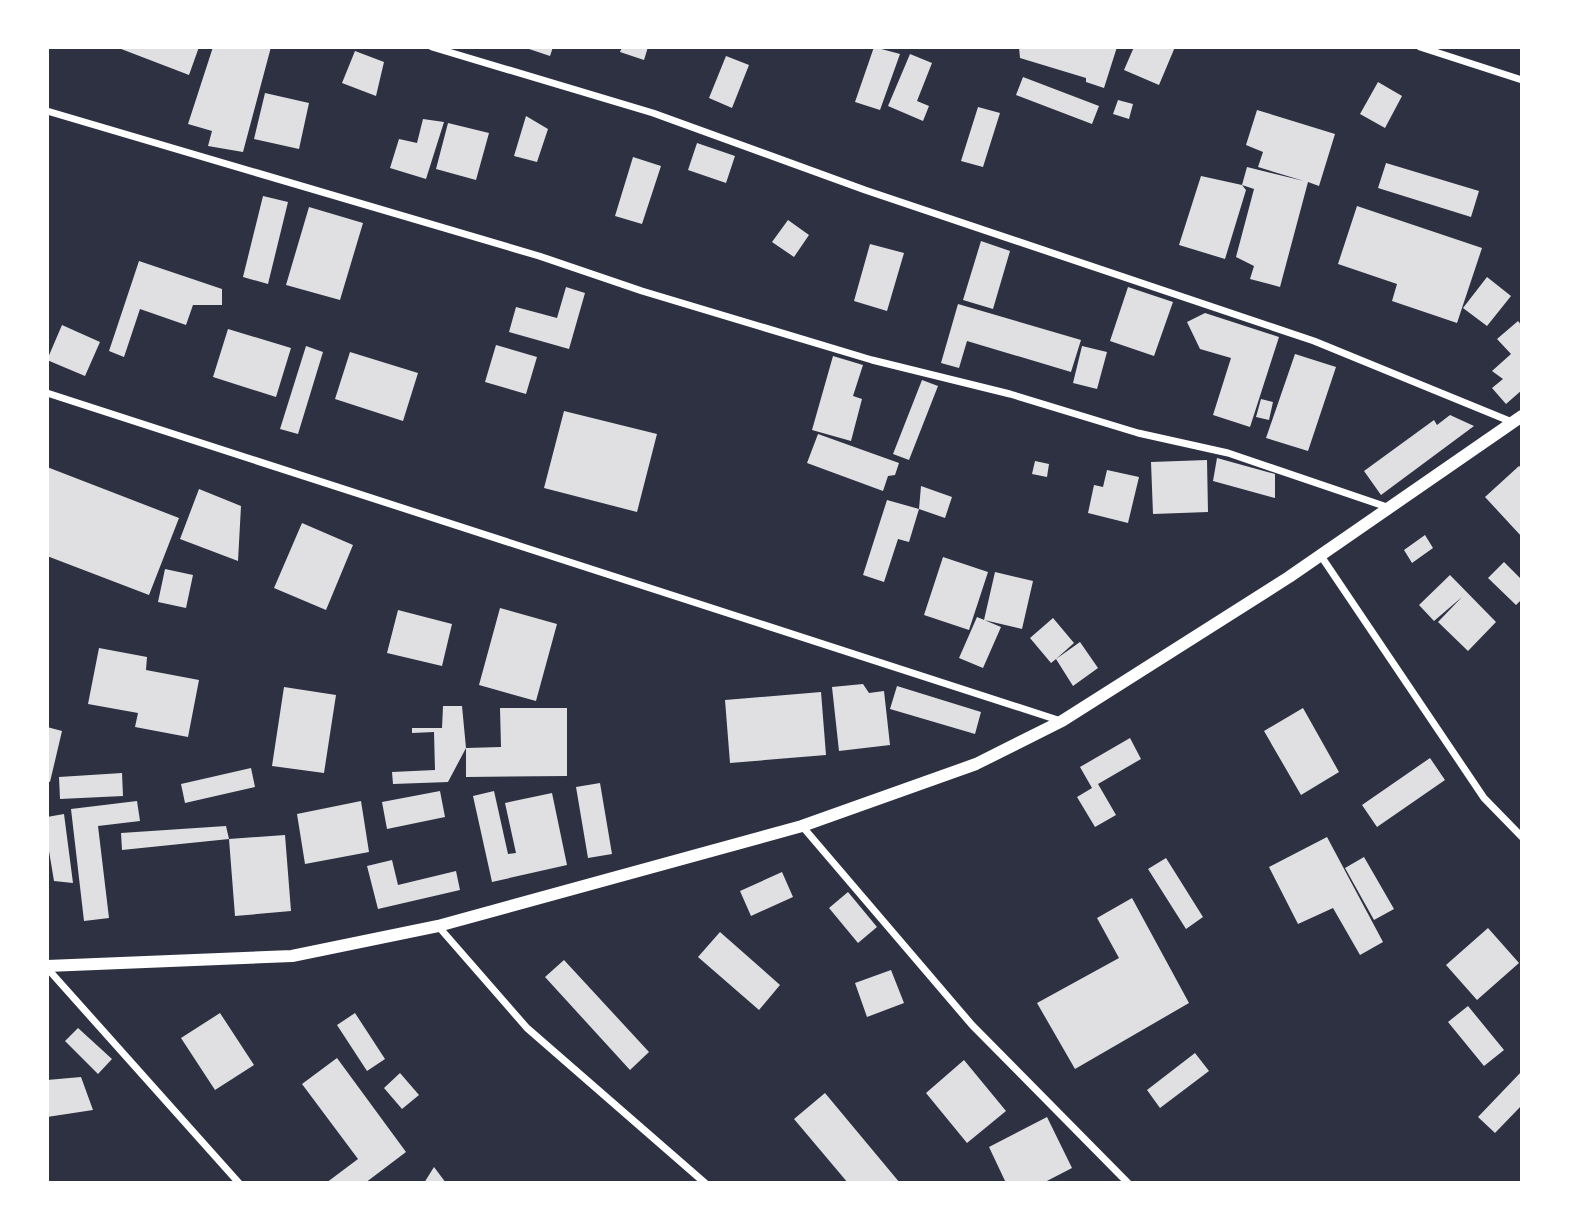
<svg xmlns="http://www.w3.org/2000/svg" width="1569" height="1230" viewBox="0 0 1569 1230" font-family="'Libre Baskerville',serif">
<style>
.building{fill:#e0e0e3}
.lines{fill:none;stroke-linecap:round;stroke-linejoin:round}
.minor{stroke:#fff;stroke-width:7}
.tertiary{stroke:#fff;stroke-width:12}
</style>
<rect width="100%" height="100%" fill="#2d3142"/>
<path class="building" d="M116,47H199L189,75Z
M213,47H271L243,152L208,146L212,131L188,124Z
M523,47H553L550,56Z
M622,47H648L644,60L620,52Z
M874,47L900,54L880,110L855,102Z
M1019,47H1117L1104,88L1086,82V78L1020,58Z
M1134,47H1175L1159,85L1124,70Z
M355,51L384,62L376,96L342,83Z
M910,54L932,63L917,101L929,106L923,121L888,106Z
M726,56L749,65L732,108L709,98Z
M1023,77L1099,106L1092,124L1016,95Z
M1378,82L1402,96L1385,128L1360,114Z
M265,93L309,103L299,149L254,139Z
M1118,100L1133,104L1129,119L1113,114Z
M978,107L1000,113L983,167L961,161Z
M1257,110L1335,134L1319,186L1308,182L1280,287L1250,279L1254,266L1236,257L1254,189L1242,185L1247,167L1304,181L1258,167L1263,152L1246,145Z
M526,116L548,129L537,162L514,156Z
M423,119L444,122L426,179L390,168L399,139L417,143Z
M448,123L489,133L476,180L436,169Z
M697,143L735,156L726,183L688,170Z
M633,157L661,166L642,224L615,216Z
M1386,163L1479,191L1471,217L1378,188Z
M1201,176L1242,185L1246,190L1225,259L1179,245Z
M263,196L288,202L268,284L243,277Z
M1357,206L1482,248L1457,323L1392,301L1397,284L1338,264Z
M309,207L363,223L340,300L286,285Z
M788,220L809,235L794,257L772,242Z
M981,241L1010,251L993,309L963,300Z
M870,244L904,253L887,311L854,301Z
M139,261L222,289V305H193L186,325L140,309L124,357L109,351Z
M1487,277L1511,296L1487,326L1463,308Z
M566,287L585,293L569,349L509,332L516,307L557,318Z
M1128,287L1173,302L1154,356L1110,341Z
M958,304L1081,340L1071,372L967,341L959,368L941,363Z
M1205,313L1279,337L1250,427L1213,415L1231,358L1200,349L1187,322Z
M1518,321L1522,326V390L1506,404L1492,388L1503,379L1492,371L1511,354L1497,339Z
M62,325L100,342L85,376L47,360Z
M228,329L291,348L276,397L213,377Z
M496,345L537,357L526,394L485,382Z
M306,346L323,352L298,434L280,429Z
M1082,346L1107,352L1097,389L1073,383Z
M350,352L418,373L403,421L335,399Z
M1295,354L1336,367L1308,451L1266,438Z
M833,356L863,365L853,396L862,399L851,441L812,430Z
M922,380L938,386L909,460L893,454Z
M1261,399L1273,402L1269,420L1256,417Z
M564,411L657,434L637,512L544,488Z
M1450,415L1474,426L1381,495L1364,471L1434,420L1437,425Z
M818,434L899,463L895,475L888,476L883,491L807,463Z
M1217,458L1275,474V498L1213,481Z
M1207,460L1208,512L1153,514L1151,462Z
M1035,461L1049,464L1047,477L1032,474Z
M1519,466L1522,468V537L1485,497Z
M47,467L179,518L149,595L47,556Z
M1107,470L1139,477L1128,523L1088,513L1094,485L1103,487Z
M921,486L952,497L945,518L919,509Z
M199,489L241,506L238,561L180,539Z
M887,500L919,509L909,542L898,539L884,582L863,575Z
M302,523L353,545L326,610L274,588Z
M1425,535L1433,548L1412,563L1404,550Z
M943,557L988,572L969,630L924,615Z
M1504,562L1522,580V599L1516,605L1488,578Z
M165,569L193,575L186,608L158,602Z
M995,572L1033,581L1022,629L984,620Z
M1450,575L1496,622L1468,651L1438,622L1462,597L1434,621L1419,605Z
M500,608L557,624L536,701L479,685Z
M398,610L452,624L442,666L387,653Z
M977,617L1001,627L983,668L959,658Z
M1053,618L1074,643L1056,659L1080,642L1098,668L1073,686L1056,659L1051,663L1030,638Z
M99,648L147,657L146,670L199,680L188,737L135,727L138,713L88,704Z
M863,684L869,693L884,691L890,745L839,751L832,687Z
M897,686L981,712L975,734L890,709Z
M284,687L336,695L324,773L272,766Z
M821,692L826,755L730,763L725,700Z
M443,706H462L466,748L448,782L393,784L392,772L435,770L434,732L412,733V728H442Z
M500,708H567V776L466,777V748L501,747Z
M1303,708L1339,772L1301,795L1264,731Z
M47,727L62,731L50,782L47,781Z
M1130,738L1141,759L1098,784L1116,815L1095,827L1077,797L1092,788L1080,767Z
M1430,758L1445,780L1377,827L1362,805Z
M251,768L255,787L185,803L181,784Z
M122,773L123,796L60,799L59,777Z
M600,783L612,854L588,858L576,787Z
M440,791L445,817L387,829L382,802Z
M494,791L508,854L516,853L505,803L552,793L567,865L492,882L473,796Z
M137,801L140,821L98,826L109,918L84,921L71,809Z
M361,801L369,852L305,864L297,814Z
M64,814L73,883L54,881L47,839V817Z
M226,826L229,839L122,850L121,833Z
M285,835L291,911L235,916L229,839Z
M1327,837L1383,942L1360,955L1333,908L1298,924L1269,867Z
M1364,857L1394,909L1374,920L1345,868Z
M1166,858L1203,917L1186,929L1148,869Z
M392,860L398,885L456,871L460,890L378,909L367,866Z
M782,872L793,897L751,916L740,891Z
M848,892L877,927L858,943L829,908Z
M1132,898L1189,1003L1075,1069L1037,1003L1119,958L1097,918Z
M1488,928L1519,963L1477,1000L1446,965Z
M720,932L780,985L759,1010L698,957Z
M564,960L649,1052L630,1070L545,977Z
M891,970L904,1003L867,1017L855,983Z
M1468,1006L1504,1050L1484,1066L1448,1022Z
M220,1013L254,1065L215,1090L181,1038Z
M355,1013L385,1059L367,1071L337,1025Z
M78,1028L112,1059L98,1074L65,1041Z
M1195,1053L1209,1071L1160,1108L1147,1090Z
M337,1058L406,1152L365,1183H326L358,1159L302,1084Z
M964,1060L1006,1111L967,1143L926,1093Z
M1522,1071V1105L1495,1133L1478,1117Z
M400,1073L419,1095L402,1109L384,1088Z
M81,1077L93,1110L47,1117V1080Z
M825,1093L900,1183H848L794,1119Z
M1047,1117L1072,1168L1043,1183H1006L989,1147Z
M434,1167L446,1183H424Z"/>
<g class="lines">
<path class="minor" d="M432,47L653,113L865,190L1314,341L1512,422
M1420,47L1522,80
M47,111L539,256L642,291L872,360L1010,394L1138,433L1228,453L1390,508
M47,393L1061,721
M1321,556L1484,798L1522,837
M802,826L972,1025L1128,1183
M438,926L527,1028L705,1183
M47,968L239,1183"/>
<path class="tertiary" d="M47,966L292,956L438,926L802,826L976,764L1062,721L1289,577L1522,416"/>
</g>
<rect width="1569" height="1230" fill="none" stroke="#ffffff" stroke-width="98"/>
</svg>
